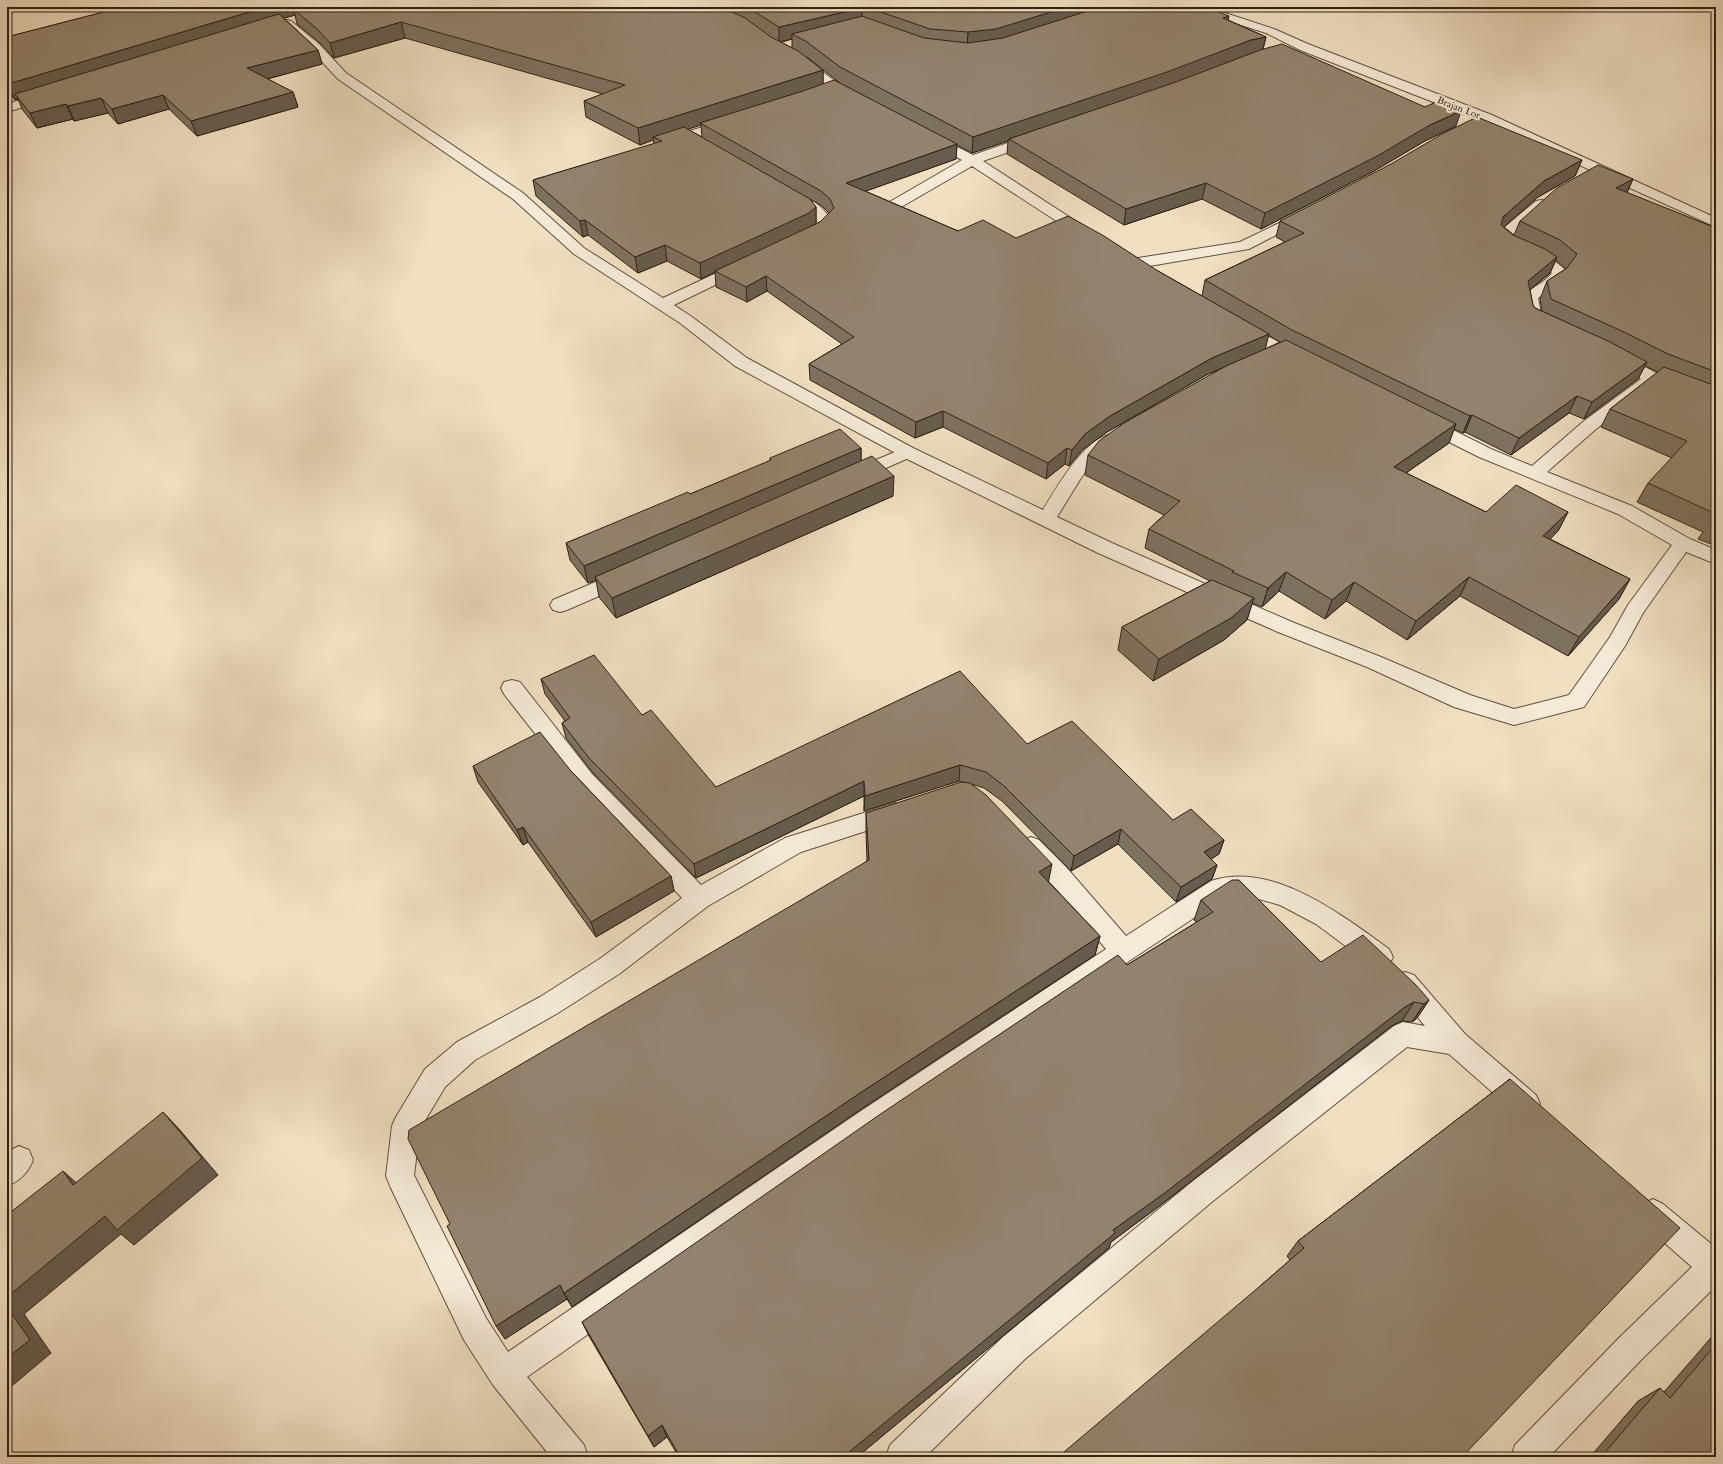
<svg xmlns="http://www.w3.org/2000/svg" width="1723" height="1464" viewBox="0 0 1723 1464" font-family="Cardo,serif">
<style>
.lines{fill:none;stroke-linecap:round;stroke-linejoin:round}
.lane-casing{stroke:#5e5040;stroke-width:2}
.street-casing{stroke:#5e5040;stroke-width:2}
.lane{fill:#f5ead7;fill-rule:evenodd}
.street{fill:#f5ead7;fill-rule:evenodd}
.wall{fill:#7e715f;stroke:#2e2015;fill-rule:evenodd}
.shaded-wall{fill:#675c4d;stroke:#2e2015}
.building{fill:#93836e;stroke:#2e2015}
.labels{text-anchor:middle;stroke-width:4;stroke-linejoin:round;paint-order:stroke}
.far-street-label{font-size:10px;fill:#2e2015;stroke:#f5ead7}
</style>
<rect width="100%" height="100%" fill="#f0dfc1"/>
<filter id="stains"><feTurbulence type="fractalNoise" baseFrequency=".005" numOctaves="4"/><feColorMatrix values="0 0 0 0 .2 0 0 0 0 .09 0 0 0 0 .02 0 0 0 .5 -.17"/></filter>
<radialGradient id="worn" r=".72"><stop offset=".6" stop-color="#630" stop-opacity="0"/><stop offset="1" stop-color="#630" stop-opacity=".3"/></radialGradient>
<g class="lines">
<g class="lane-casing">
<path id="lane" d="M907,447L913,448L916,452L913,456L859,480L853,482L847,480L844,476L847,472Z
M624,570L631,572L634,577L631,582L567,610L560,612L553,610L550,605L553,600Z"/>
</g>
<g class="street-casing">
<path id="street" d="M1189,7H1207L1274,29L1308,44L1492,115L1716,218V227L1482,121L1300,50L1266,33L1191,9Z
M287,20L291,21L319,44L346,73L523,193L584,248L663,298L738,263L743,261L748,263L751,266L748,269L674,305L692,317L747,358L913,448L1043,510C1056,489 1089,428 1118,435L1121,439L1118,443L1095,459L1081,478L1057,517L1112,543L1292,622L1381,657L1470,695L1514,709L1569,695L1610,637L1628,605L1672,545L1618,514L1479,457L1419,427L1416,423L1419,419L1425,418L1431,419L1491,449L1532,466L1584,421L1641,379L1609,362L1607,358L1609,354L1615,353L1621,354L1658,374L1660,378L1658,382L1596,429L1547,472L1632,506L1690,539L1716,550V564L1686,552L1643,613L1625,646L1584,707L1514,725L1454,707L1367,667L1278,632L1098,553L901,456L735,366L680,323L574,254L513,199L338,79L311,50L283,25L281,23L283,21Z
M798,56L802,57L839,84L858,94L860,97L858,100C842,104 807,72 794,63L792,60L794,57Z
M47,92L51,93L53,96L51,99L7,112V104Z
M730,119L735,120L737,123L735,126L667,146L662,145L660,142L662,139Z
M930,133L973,155L1031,135H1041L1043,138L1041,141L983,161L1091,231L1093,234L1091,237L1086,238L1081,237L972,166L896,210L891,211L886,210L884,207L886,204L962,160L925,140L923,137L925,134Z
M791,191C808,195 826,208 833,224C827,233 813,243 802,240L800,237L818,223L811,213L786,198L784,195L786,192Z
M1541,200L1546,201L1548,204L1546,207L1512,236L1511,239L1552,259L1568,272L1558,285L1538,298L1542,318L1547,323L1545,326C1524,331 1525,312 1522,298C1530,287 1544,284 1552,273C1537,259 1507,256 1496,240L1500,231L1536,201Z
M1304,211L1309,212L1311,215L1309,218L1249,249L1132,269L1127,267L1124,264L1127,261L1132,259L1240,242Z
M1240,323L1246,325L1304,355L1306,359L1304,363L1298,364L1292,363L1234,331L1232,328L1234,325Z
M512,680L520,682L592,774L701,885L785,838L895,803L903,805L907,812L903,819L801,852L708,906L619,974L558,1013L475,1060L445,1087L420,1129L414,1175L486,1318L508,1352L861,1111L1106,949L1048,881L1023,854L1019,847L1023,840L1031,837L1039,840L1066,867L1126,936L1211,881C1272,860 1343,916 1389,949L1393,957L1389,965L1380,968L1371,965L1316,924L1280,905L1252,897L1224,898L1132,959L881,1129L527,1377L584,1445L588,1457H551L493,1385L464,1340L390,1186L386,1176L392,1126L396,1117L425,1069L457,1042L540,997L601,958L682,898L576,786L504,694L501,688L504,682Z
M1405,972L1414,975L1465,1034L1536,1095L1540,1104L1536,1113L1526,1117L1516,1113L1449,1054L1407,1047L1213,1201L1025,1359L925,1457H886L890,1445L1003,1337L1193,1181L1394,1026L1403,1022L1425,1026L1396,991L1392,983L1396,975Z
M19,1146L29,1150L33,1160C28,1173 20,1181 7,1186V1152Z
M1653,1199L1663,1204L1716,1248V1286L1640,1361L1549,1457H1511L1515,1445L1618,1339L1692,1267L1643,1224L1638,1214L1643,1204Z"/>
</g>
<use href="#lane" class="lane"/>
<use href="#street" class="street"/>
</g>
<path class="wall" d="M123,7H1239L1227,12L1215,8V10L1228,20L1266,37L1263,49L1456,126L1425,141L1374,171L1261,229L1202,199L1124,225L1007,154L1008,141L972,153L957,145L956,159L865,191L958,231L1016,238L1158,271L1202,296L1205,280L1285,242L1276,237L1280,221L1582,160L1575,176L1538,197L1504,227L1514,235L1520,221L1633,179L1627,193L1716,228V546L1698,539L1703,532L1637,502L1648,483L1672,458L1601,427L1610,409L1658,372L1645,366L1638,379L1584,419L1569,413L1511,455L1465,432L1463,433L1454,429L1449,443L1406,473L1486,512H1568L1558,531L1550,539L1630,579L1619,599L1568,656L1460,596L1407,640L1346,601L1325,619L1279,591L1262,607L1252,603L1247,620L1224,640L1153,681L1118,650L1122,627L1210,581L1145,548L1149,529L1164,515L1085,475L1088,455L1222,368L1208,374L1107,432L1082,450L1069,466L1065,464L1046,479L943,427L915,438L810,380L809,364L842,344L767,291L747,302L716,287L715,272L701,279L667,261L638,273L588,235L583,237L536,196L533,180L654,144L653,140L640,145L586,117L584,101L603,94L405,38L334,58L320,43L297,24L295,15L284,18L318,50L322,64L267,79L293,92L298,107L197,136L169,109L118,124L108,113L74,121L73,119L37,128L22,109L18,99L15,100L7,89V37ZM792,39V48L781,42L786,41ZM804,56L808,58L840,83L823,84V70ZM701,125L702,137L687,129ZM810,199L822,206L829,213L820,222L813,226L816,222V207ZM1556,260L1566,269L1547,281L1540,299L1542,311L1535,308L1533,305L1530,290L1550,273ZM1268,335L1280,342L1265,349Z
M861,448V461L893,496L616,618L599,597L596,580L588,583L570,560L566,543L690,494L770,461V458Z
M541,679L642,715L716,787L1027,744L1173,820L1224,840L1219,854L1211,859L1217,865L1212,879L1176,902L1118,844L1071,871L1002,801L984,788L971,784L1049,882L1100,936L1095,955L860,1110L572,1307L567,1299L505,1339L450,1224L867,861L866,832V813L966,783L959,781L864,811V796L696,878L593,773L566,738L562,723L565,721L545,694Z
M473,766L571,771L671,876L674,891L596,937L528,842L523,845L478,782Z
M1201,900L1321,962L1429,1000L1417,1018L1412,1022L1402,1021L1393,1025L1158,1207L1111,1242L1109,1248L857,1457H679L667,1437L654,1447L589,1336L582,1322L1127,965L1197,922L1194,920Z
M1510,1079L1259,1287L1290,1260L1287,1256L1298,1241Z
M1716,1332V1457H1590L1638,1401L1660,1388L1664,1392Z"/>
<path class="shaded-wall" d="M266,7H325L293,9L295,15L15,94L18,99L15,100L8,84Z
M1067,7H1112L995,45L967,47L968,32Z
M1207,7H1215L1213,18Z
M1228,7H1239L1227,12Z
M862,8V23L792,34V39L779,42V27Z
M1229,16L1226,31L1223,18Z
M401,22L405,38L334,58L330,43Z
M1266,37L1262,52L1164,88L1009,139L1008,141L972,153L973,137L1251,40Z
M318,50L322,64L252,83L247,68Z
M823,70V86L700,123L701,125L657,139L653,137V140L640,145L638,128Z
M293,92L298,107L197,136L191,121Z
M163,95L169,109L118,124L112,109Z
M101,98L108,113L74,121L68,106Z
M66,104L73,119L37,128L30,113Z
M1461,111L1456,126L1425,141L1374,171L1261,229L1265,213L1430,125Z
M957,144L956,159L847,198L846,183Z
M1582,160L1575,176L1538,197L1497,233L1503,217L1544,181Z
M1633,179L1625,196L1616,188Z
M1206,183L1202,199L1124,225L1126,209Z
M816,207V222L809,229L715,271V272L701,279L700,263Z
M585,220L588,235L583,237L580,221Z
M665,245L667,261L638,273L635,257Z
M1557,257L1550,273L1521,297L1528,281Z
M766,276L767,291L747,302L746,287Z
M1269,334L1265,350L1208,374L1107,432L1082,450L1069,466L1072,450L1085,434L1110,416L1212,358Z
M1647,362L1638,379L1584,419L1592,402Z
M1577,396L1569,413L1511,455L1519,438Z
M943,411V427L915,438L916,422Z
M1472,415L1465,432L1463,433L1470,416Z
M1456,424L1449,443L1387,486L1394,467Z
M861,448V465L595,577L596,580L588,583L584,566Z
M1067,448L1065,464L1046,479L1048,463Z
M894,476L893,496L616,618L612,598Z
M1568,512L1558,531L1534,556L1543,536Z
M1286,572L1279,591L1262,607L1268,588Z
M1469,577L1460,596L1407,640L1416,621Z
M1630,579L1619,599L1568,656L1579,637Z
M1354,582L1346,601L1325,619L1332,600Z
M1254,598L1247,620L1224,640L1153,681L1159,659Z
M960,765L959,781L864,811L865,796Z
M864,781V796L696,878L694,864Z
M523,827L528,842L523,845L517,830Z
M1121,829L1118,844L1071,871L1074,856Z
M1224,840L1219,854L1199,867L1204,852Z
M1052,864L1048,884L1039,872Z
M1217,865L1212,879L1176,902L1181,887Z
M671,876L674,891L596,937L591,922Z
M1100,936L1095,955L860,1110L572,1307L564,1293L860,1093Z
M1429,1000L1417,1018L1412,1022L1424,1004Z
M1414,1002L1402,1021L1393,1025L1158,1207L1111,1242L1109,1248L857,1457H843L1113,1230L1405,1007Z
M163,1112L179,1129L218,1175L134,1245L121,1234L24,1314L51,1353L7,1390V1297Z
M63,1171L81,1187L73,1185Z
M560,1285L567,1299L505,1339L496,1326Z
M662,1425L667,1437L654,1447L648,1436Z"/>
<path class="building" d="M123,7H266L8,84L7,83V37Z
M299,7H721L745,18L771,37L798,51L823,70L638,128L584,101L625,85L401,22L330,43L316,28L293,9Z
M745,7H1067L996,29L968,32L930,29L875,10L862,8L779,27L755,12Z
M1100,7H1208L1229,16L1223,18L1266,37L1251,40L1167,72L973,137L840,67L807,42L792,34L862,16L924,38L968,43L1003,38Z
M279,14L318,50L247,68L293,92L191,121L163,95L112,109L101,98L68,106L66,104L30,113L15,94Z
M1282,44L1425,107L1438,101L1461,111L1430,125L1379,155L1265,213L1206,183L1126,209L1009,139L1176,82L1260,50Z
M834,80L957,144L846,183L958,231L983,220L1016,238L1068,216L1104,236L1158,271L1269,334L1212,358L1110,416L1085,434L1072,450L1067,448L1048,463L943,411L916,422L809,364L854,337L766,276L746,287L715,271L820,222L834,208L830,199L821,191L700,123L803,91Z
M1477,117L1582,160L1544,181L1503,217L1501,225L1513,235L1545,249L1557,257L1528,281L1533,305L1535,308L1610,342L1647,362L1592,402L1577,396L1519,438L1472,415L1470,416L1292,330L1205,280L1304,233L1280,221L1391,164L1442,134Z
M684,127L810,199L816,207L809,213L700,263L665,245L635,257L585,220L580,221L533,180L662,141L653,137Z
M1598,165L1633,179L1616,188L1716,228V372L1668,354L1624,332L1551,299L1547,281L1567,268L1577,254L1560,240L1520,221L1557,188Z
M1286,340L1456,424L1394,467L1486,512L1516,485L1568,512L1543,536L1630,579L1579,637L1469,577L1416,621L1354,582L1332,600L1286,572L1268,588L1232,572L1234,571L1149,529L1180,501L1088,455L1099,441L1124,423L1226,366Z
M1664,367L1716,386V523L1710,520L1716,514L1648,483L1687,441L1610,409Z
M840,429L861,448L584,566L566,543L688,492L690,494L771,460L770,458Z
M872,456L894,476L612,598L595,577Z
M1212,580L1254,598L1231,618L1159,659L1122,627Z
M594,655L642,715L651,710L716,787L960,671L1027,744L1072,721L1173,820L1191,809L1224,840L1204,852L1217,865L1181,887L1121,829L1074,856L1004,786L986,772L960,765L865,796L864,781L694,864L589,758L562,723L570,718L541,679Z
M540,732L571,771L671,876L591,922L523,827L517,830L473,766Z
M961,782L970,783L986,795L1052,864L1039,872L1100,936L860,1093L564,1293L560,1285L496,1326L447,1226L450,1224L408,1139L409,1130L869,860L866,813Z
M1232,880H1239L1321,962L1363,935L1416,985L1429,1000L1424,1004L1414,1002L1405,1007L1166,1192L1113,1230L1115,1233L843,1457H680L662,1425L648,1436L582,1322L882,1113L1118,955L1127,965L1213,912L1201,900Z
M1510,1079L1680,1228L1462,1457H1058L1259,1287L1304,1248L1298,1241Z
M163,1112L202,1158L117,1230L105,1216L7,1297V1215L63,1171L73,1185Z
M7,1307L30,1340L7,1358Z
M1716,1344V1457H1601L1660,1388L1670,1398Z"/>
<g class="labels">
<g class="far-street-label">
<text transform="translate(1459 107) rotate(21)" y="4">Brajan Lor</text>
</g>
</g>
<rect width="1723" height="1464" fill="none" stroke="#f0dfc1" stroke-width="24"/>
<rect x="8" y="8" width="1707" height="1448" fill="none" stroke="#2e2015" stroke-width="2"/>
<rect x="12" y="12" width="1699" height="1440" fill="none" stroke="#2e2015"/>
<rect width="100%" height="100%" filter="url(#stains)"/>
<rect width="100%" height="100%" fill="url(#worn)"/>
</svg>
